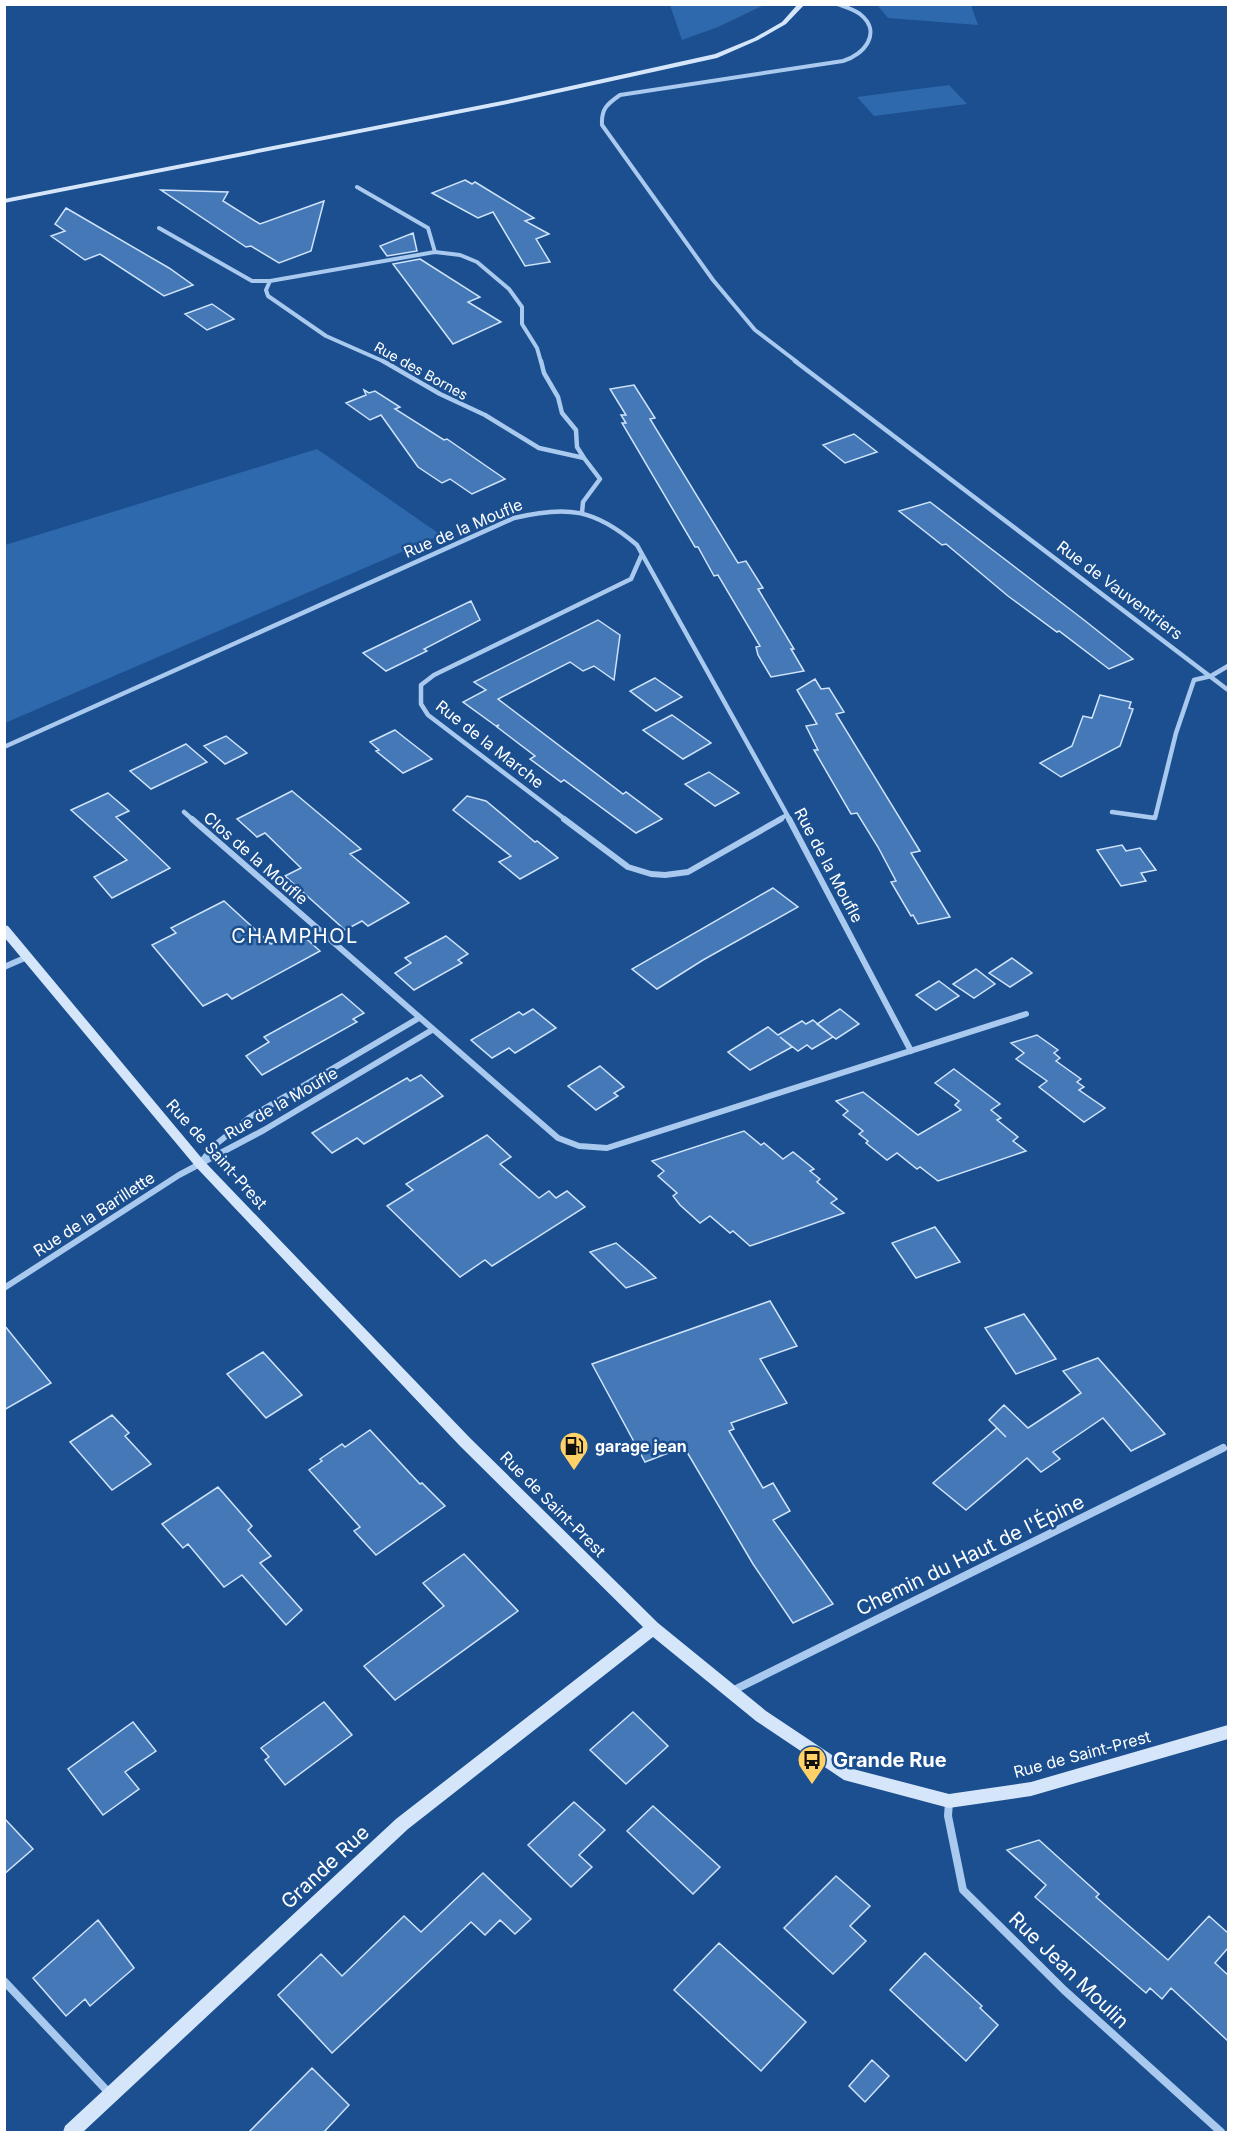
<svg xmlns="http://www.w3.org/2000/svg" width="1233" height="2137" viewBox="0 0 1233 2137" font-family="Inter,sans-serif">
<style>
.green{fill:#2e69ad}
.building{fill:#4478b7;stroke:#cfe3fa;stroke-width:1.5}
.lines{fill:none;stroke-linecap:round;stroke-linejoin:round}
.street-far3{stroke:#a9c9ee;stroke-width:4}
.street-far2{stroke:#a9c9ee;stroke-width:4.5}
.street-far1{stroke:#a9c9ee;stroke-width:6}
.street{stroke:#a9c9ee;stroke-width:8}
.secondary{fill:#d6e6fa;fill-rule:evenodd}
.labels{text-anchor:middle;stroke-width:5;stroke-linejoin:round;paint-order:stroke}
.far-street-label{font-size:14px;fill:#fff;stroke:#1b4f8f}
.street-label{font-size:16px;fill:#fff;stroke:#1b4f8f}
.poi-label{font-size:16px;font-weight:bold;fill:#fff;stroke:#1b4f8f;text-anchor:start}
.quarter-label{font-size:20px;letter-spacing:1.5px;fill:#fff;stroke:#1b4f8f}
.near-street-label{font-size:20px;fill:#fff;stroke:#1b4f8f}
.near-poi-label{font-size:20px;font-weight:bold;fill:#fff;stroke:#1b4f8f;text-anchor:start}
</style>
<rect width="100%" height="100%" fill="#1b4f8f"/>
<path class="green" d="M670,5V4L764,5L718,27L682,40Z
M877,5H971L978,25L888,18Z
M949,85L967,104L874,116L857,97Z
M317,449L441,535L5,723V545Z"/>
<path class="building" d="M465,180L472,184L475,182L534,218L525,221L549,234L536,239L550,262L525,266L493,212L478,218L432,193Z
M161,190L228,192L223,201L260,224L324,201L311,251L279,263L251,246L246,247Z
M66,208L169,268L193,285L164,296L100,254L85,260L51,236L65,231L55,224Z
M413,233L417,251L387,256L380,246Z
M420,259L480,297L468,302L501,322L453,344L393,264Z
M212,304L234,319L207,330L185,314Z
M634,385L655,418L650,419L738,563L746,561L763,588L758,589L794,649H791L804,671L771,677L758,655L756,647L760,646L718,575L714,576L698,547H695L622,423H626L621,415H626L610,389Z
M364,390L369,393L375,391L400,407L395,409L444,440L447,439L505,479L472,494L450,479L442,483L418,467L381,415L370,420L346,403L366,395Z
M854,434L877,452L845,463L823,445Z
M930,502L1084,620L1133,659L1109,669L1059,631L1057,632L1008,596L946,544L942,545L899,511Z
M471,601L480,620L424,649L427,651L386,671L363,653Z
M598,620L620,635L614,680L594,666L583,671L570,662L498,699L623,794L626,792L662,819L636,833L564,780L561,782L530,759L535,756L497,727L499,725L496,726L463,702L486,690L474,682Z
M655,678L682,697L656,711L630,691Z
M815,679L821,689L829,688L844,712L836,714L920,851L911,853L950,917L918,924L913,915L911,916L891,882L896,881L878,847L857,813L851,814L814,750H818L806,726L817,724L797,690Z
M1100,695L1131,702L1129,708L1133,709L1120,746L1061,777L1040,763L1072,746L1083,716L1092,718Z
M672,715L711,743L683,759L643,730Z
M395,730L405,738L432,759L403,773L376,751L379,750L370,742Z
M226,736L247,753L225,764L204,746Z
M186,744L207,762L151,789L130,771Z
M709,772L739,793L715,806L685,784Z
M292,791L361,849L350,854L409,903L368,926L362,921L345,930L285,876L301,868L265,833L257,837L237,819Z
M108,793L129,811L116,817L170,868L112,898L94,877L127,860L71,810Z
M467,796L486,801L535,842L537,841L558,858L520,879L499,862L511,856L453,810Z
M1122,845L1126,851L1140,848L1156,870L1141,873L1146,881L1121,886L1097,850Z
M773,888L798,907L703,960L657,989L632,969Z
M224,901L271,944L276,941L279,944L300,933L320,951L232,999L227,994L203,1006L152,945L176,933L171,928Z
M446,936L468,954L458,960L462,963L414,990L395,973L411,963L405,958Z
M1012,958L1032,973L1010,987L989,973Z
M976,969L995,984L974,998L953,984Z
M939,981L959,996L936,1010L916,995Z
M342,994L364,1013L353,1019L357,1022L262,1075L246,1056L269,1042L264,1037Z
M533,1009L556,1028L515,1053L509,1048L492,1058L471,1040L519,1012L523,1015Z
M840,1009L859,1024L836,1039L817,1024Z
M813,1020L833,1037L812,1049L807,1045L798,1051L780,1037L792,1047L750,1070L728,1052L768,1027L778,1035L802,1021L806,1024Z
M1037,1035L1058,1050L1054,1053L1060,1058L1056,1061L1081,1079L1077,1082L1084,1087L1079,1090L1105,1108L1084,1122L1039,1087L1047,1081L1016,1059L1024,1053L1011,1043Z
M600,1066L624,1087L614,1093L618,1096L596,1110L568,1086Z
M954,1069L1000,1104L991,1110L1001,1118L997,1120L1018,1137L1013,1141L1026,1151L938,1181L920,1167L917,1169L897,1153L887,1160L866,1143L868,1141L859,1134L863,1131L843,1115L848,1111L836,1101L863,1092L918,1135L961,1110L955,1105L959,1101L935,1083Z
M421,1075L443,1096L364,1144L357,1138L332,1153L312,1133L407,1078L410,1081Z
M744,1131L761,1145L764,1143L783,1159L793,1152L814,1169L810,1171L820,1179L817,1182L837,1199L831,1203L844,1213L750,1246L733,1231L730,1233L710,1216L700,1223L680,1205L673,1196L677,1193L658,1176L664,1171L652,1161Z
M487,1135L511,1157L500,1164L539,1198L549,1191L556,1198L567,1191L585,1207L492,1266L485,1260L460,1277L387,1206L413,1190L406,1184Z
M935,1227L960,1262L916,1278L892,1243Z
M616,1243L644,1267L656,1278L626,1288L590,1252Z
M770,1301L797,1346L760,1359L787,1403L731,1423L734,1429L729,1431L763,1488L773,1483L790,1511L773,1520L833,1604L793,1623L753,1564L684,1447L645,1462L592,1364Z
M1024,1314L1056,1359L1016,1374L985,1328Z
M4,1325L51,1383L4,1410Z
M263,1352L302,1395L266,1418L227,1374Z
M1098,1358L1165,1434L1131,1451L1103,1418L1053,1452L1060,1459L1041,1472L1027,1458L966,1510L933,1483L997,1428L1006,1437L989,1420L1004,1405L1028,1428L1081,1393L1063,1371Z
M112,1415L129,1433L125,1436L151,1464L112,1490L70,1442Z
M370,1430L420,1484L422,1483L445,1506L376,1555L354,1531L360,1527L309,1470L322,1461L320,1459L342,1444L345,1447Z
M218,1487L252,1526L248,1530L271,1556L260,1563L302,1610L286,1625L242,1575L224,1587L188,1544L183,1548L162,1524Z
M464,1554L518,1611L395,1700L364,1666L444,1606L423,1583Z
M324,1702L352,1735L285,1785L265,1760L269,1757L261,1748Z
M633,1712L668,1746L626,1784L590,1750Z
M133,1722L156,1751L125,1772L139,1789L103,1815L68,1769Z
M574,1802L605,1830L579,1855L592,1867L571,1887L528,1845Z
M653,1806L720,1867L693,1894L627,1831Z
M4,1818L33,1849L4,1874Z
M1039,1840L1099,1894L1096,1897L1168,1960L1209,1916L1228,1933V1948L1215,1963L1228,1975V2041L1171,1988L1162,1999L1150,1988L1146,1993L1035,1897L1046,1885L1007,1850Z
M483,1873L531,1919L515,1934L500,1920L485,1935L471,1922L332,2053L278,1995L321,1954L342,1976L404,1916L421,1932Z
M836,1876L870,1906L850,1926L866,1941L833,1974L784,1928Z
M98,1920L134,1968L90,2006L85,1999L66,2016L33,1978Z
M719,1943L806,2022L761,2071L674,1990Z
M925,1953L982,2006L980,2008L998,2025L966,2061L890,1990Z
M872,2060L889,2076L865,2102L849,2086Z
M312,2068L349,2105L323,2133H248Z"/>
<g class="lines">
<path class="street-far3" d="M357,187L428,228L435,252
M159,228L252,281H270
M385,362L326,336L268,296L266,290L270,281L435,252L460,255L477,262L509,289L522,307V324L537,348L541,362
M797,362L755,330L713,280L602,125C601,109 607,104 620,95L843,61C864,55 883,32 860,14C853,9 845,7 837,4"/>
<path class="street-far2" d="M383,361L440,394L485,415L539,448L584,458
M541,361L544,373L558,397L562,413L576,430L577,447L584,458
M795,361L1228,690
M582,513L583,502L600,479L584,458
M4,747L514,518C567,505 595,509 637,545L790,820
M184,812L193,820
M1112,812L1155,818L1176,733L1194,680L1211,676L1228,666
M566,820L428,715L421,704V685L434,675L631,579L642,554
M778,820L787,815"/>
<path class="street-far1" d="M192,819L558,1138L579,1146L607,1148L1026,1014
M564,819L628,867L651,874L665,875L688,872L781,819
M789,819L911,1051
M4,967L27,957
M202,1161L215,1145L250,1117L419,1018
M4,1288L179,1175L264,1130L432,1030"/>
<path class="street" d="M732,1691L1223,1448
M949,1802L948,1816L963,1890L1064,1990L1221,2132
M4,1981L111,2095"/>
<path class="secondary" d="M798,4H805L786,24L758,40L717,58L512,103L4,203V199L512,99L715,54L754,38L782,22Z
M4,925L8,926L204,1161L470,1438L658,1623L766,1711L853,1769L949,1794L1031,1782L1228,1725V1739L1031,1796L949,1808L844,1780L756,1721L653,1637L408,1829L83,2132H63L65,2126L396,1819L643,1627L460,1446L196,1167L4,937Z"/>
</g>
<defs>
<g id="fuel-pin" transform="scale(1.5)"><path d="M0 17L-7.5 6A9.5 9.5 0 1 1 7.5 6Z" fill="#ffd166" stroke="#1b4f8f"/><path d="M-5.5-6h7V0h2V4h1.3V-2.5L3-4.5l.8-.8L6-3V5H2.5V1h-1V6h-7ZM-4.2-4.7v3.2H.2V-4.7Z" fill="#111"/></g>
<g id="bus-pin" transform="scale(1.5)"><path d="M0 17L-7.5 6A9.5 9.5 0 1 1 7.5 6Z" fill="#ffd166" stroke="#1b4f8f"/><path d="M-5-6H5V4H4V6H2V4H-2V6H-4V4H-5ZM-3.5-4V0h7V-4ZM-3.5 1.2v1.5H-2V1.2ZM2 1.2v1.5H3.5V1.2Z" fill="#111"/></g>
</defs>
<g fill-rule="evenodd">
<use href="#fuel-pin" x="574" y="1446"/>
<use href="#bus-pin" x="812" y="1760"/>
</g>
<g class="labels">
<g class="far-street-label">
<text transform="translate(421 371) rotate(29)" y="5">Rue des Bornes</text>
</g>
<g class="street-label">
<text transform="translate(463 528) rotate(-23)" y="6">Rue de la Moufle</text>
<text transform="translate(1120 590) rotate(37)" y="6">Rue de Vauventriers</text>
<text transform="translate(490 744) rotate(38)" y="6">Rue de la Marche</text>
<text transform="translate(256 858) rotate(41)" y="6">Clos de la Moufle</text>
<text transform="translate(829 865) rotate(62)" y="6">Rue de la Moufle</text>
<text transform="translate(281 1103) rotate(-30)" y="6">Rue de la Moufle</text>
<text transform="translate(217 1154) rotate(48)" y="6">Rue de Saint-Prest</text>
<text transform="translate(94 1214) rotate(-33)" y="6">Rue de la Barillette</text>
<text transform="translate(553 1504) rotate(45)" y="6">Rue de Saint-Prest</text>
<text transform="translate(1082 1754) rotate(-15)" y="6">Rue de Saint-Prest</text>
</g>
<g class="poi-label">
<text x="595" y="1452">garage jean</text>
</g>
<g class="quarter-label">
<text x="295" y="943">CHAMPHOL</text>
</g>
<g class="near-street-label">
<text transform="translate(970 1555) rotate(-26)" y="7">Chemin du Haut de l'Épine</text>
<text transform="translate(325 1867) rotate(-43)" y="7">Grande Rue</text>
<text transform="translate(1069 1970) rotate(44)" y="7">Rue Jean Moulin</text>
</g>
<g class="near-poi-label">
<text x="833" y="1767">Grande Rue</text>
</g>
</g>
<rect width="1233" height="2137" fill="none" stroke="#ffffff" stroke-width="12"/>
</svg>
